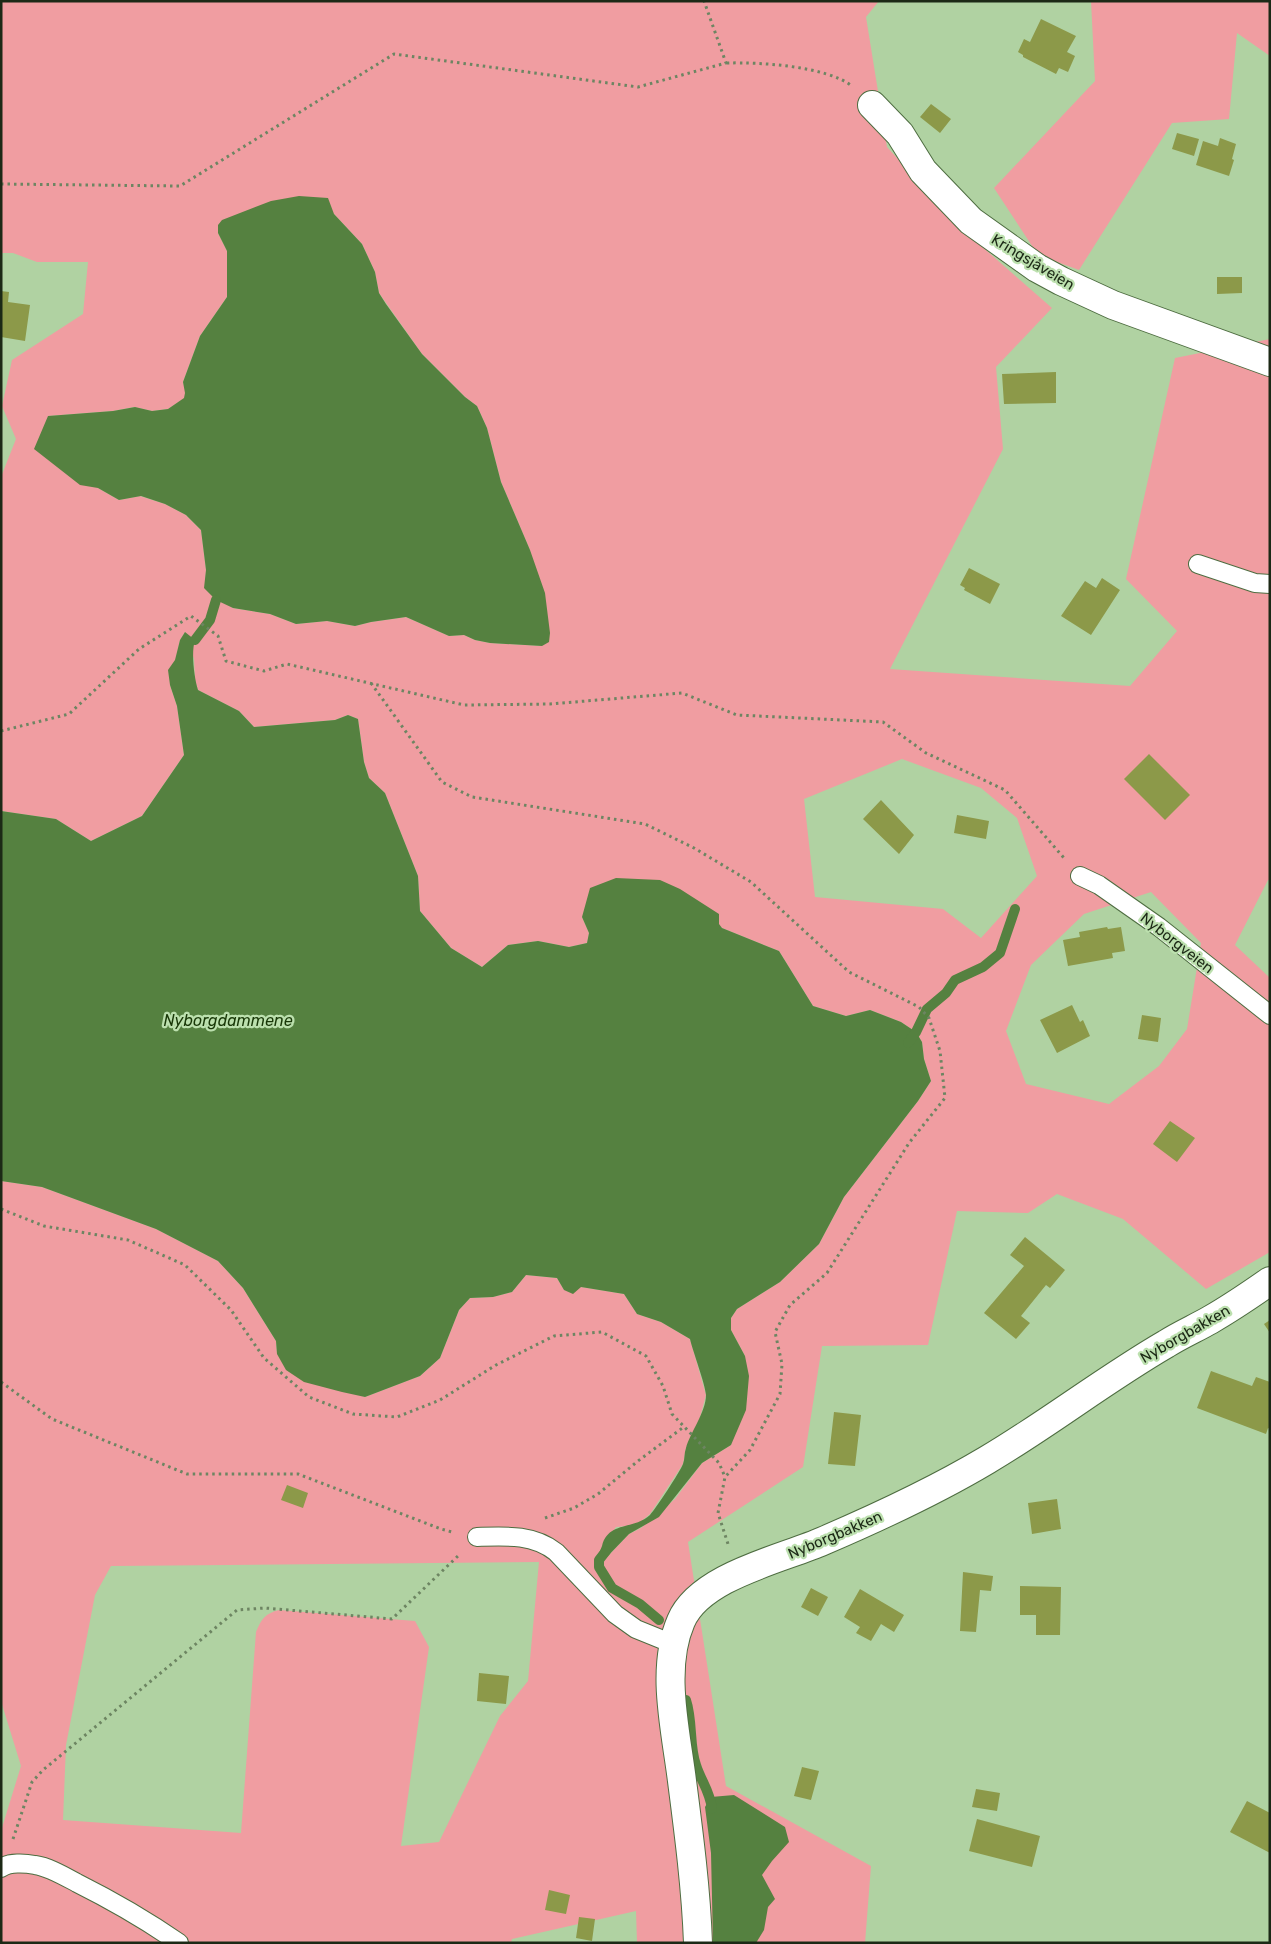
<svg xmlns="http://www.w3.org/2000/svg" width="1271" height="1944" viewBox="0 0 1271 1944" font-family="Rubik,sans-serif">
<style>
.green{fill:#f09da1;fill-rule:evenodd}
.water{fill:#558140}
.lines{fill:none;stroke-linecap:round;stroke-linejoin:round}
.stream{stroke:#558140;stroke-width:10}
.building{fill:#8c9949}
.lane-casing{stroke:#4e6d41;stroke-width:20}
.street-casing{stroke:#4e6d41;stroke-width:30}
.path{stroke:#6d8562;stroke-width:3;stroke-dasharray:2.5 4;stroke-linecap:butt}
.lane{stroke:#fff;stroke-width:18}
.street{stroke:#fff;stroke-width:28}
.labels{text-anchor:middle;stroke-width:4.5;stroke-linejoin:round;paint-order:stroke}
.street-label{font-size:15px;fill:#1c2916;stroke:#bce0ae}
.water-label{font-size:16px;font-style:italic;fill:#193808;stroke:#bce0ae}
</style>
<rect width="100%" height="100%" fill="#b0d2a2"/>
<path class="green" d="M1,1H879L866,17L887,147L963,230L1052,308L996,367L1003,449L890,669L1130,686L1177,631L1126,579L1175,358L1270,339V880H1268L1235,945L1270,978V1252L1206,1289L1123,1219L1057,1194L1028,1213L957,1211L928,1345L822,1346L803,1467L688,1542L726,1786L871,1866L865,1943H637L636,1911L512,1939L511,1943H1V1831L21,1766L1,1701V1181L42,1187L156,1229L218,1261L243,1288L276,1341L277,1354L365,1397L420,1376L440,1358L459,1310L470,1298L493,1297L512,1292L526,1275L557,1278L564,1290L581,1287L624,1294L637,1314L661,1322L690,1339L706,1395L698,1425L686,1448L683,1464L650,1514L639,1523L629,1526L616,1527L601,1549L599,1556H608L629,1534L641,1528L675,1499L702,1463L731,1445L745,1356L731,1330V1318L737,1309L780,1282L819,1244L844,1197L918,1101L931,1081L924,1059L922,1042L916,1032L901,1022L870,1010L846,1016L813,1006L779,951L722,928L718,924L582,917L589,933L587,943L569,947L538,941L508,945L482,967L451,948L420,911L418,876L385,793L369,778L364,762L358,719L348,715L335,720L254,727L239,711L198,690L195,680L194,659L185,632L180,640L170,685L177,706L184,755L142,816L91,841L56,819L1,811V477L16,439L2,406L12,360L83,314L88,262H37L13,253H1ZM334,214L362,244L375,272L379,293L422,354L465,397L477,406L487,428L501,482L530,550L542,646L490,643L475,640L464,635L449,636L406,617L371,622L355,626L327,621L296,624L270,614L233,608L205,588L206,570L201,530L186,515L165,504L140,496L119,500L98,488L48,416L113,411L134,407L152,411L168,409L185,398L186,393L183,382L200,336L227,297V251L218,233ZM902,759L981,788L1017,818L1037,876L981,938L943,909L815,897L804,799ZM1151,892L1201,943L1187,1029L1159,1066L1109,1104L1026,1084L1006,1031L1031,965L1084,914ZM539,1562L528,1681L500,1716L439,1842L401,1846L429,1647L415,1621L279,1610C266,1613 261,1619 256,1632L241,1833L63,1820L66,1745L95,1595L111,1566Z
M1091,1H1270V56L1237,33L1229,119L1172,123L1079,270L1038,255L994,188L1095,81Z"/>
<path class="water" d="M299,196L328,198L334,214L362,244L375,272L379,293L386,304L422,354L465,397L477,406L487,428L501,482L530,550L545,593L550,633L549,642L542,646L490,643L475,640L464,635L449,636L406,617L371,622L355,626L327,621L296,624L270,614L233,608L216,600L204,588L206,570L201,530L186,515L165,504L141,496L119,500L98,488L80,485L34,449L48,416L113,411L135,407L152,411L168,409L184,398L185,393L183,382L200,336L227,297V251L218,233V225L222,220L271,201Z
M185,632L195,640C191,652 194,677 198,690L239,711L254,727L335,720L348,715L358,719L364,762L369,778L385,793L418,876L420,911L451,948L482,967L508,945L538,941L569,947L587,943L589,933L582,917L590,888L616,878L660,880L680,889L719,914V924L722,928L779,951L813,1006L846,1016L870,1010L901,1022L916,1032L922,1042L924,1059L931,1081L918,1101L844,1197L819,1244L780,1282L737,1309L731,1318V1330L745,1356L749,1376L746,1410L731,1445L702,1463L659,1517L629,1534L604,1560H599C598,1555 600,1551 602,1546C608,1521 634,1530 650,1515C656,1508 680,1472 683,1464C685,1459 684,1453 686,1448C690,1433 706,1412 706,1395C705,1383 693,1352 690,1339L661,1322L637,1314L624,1294L581,1287L573,1294L564,1290L557,1278L526,1275L512,1292L493,1297L470,1298L459,1310L440,1358L420,1376L365,1397L342,1392L304,1382L286,1370L277,1354L276,1341L243,1288L218,1261L156,1229L42,1187L1,1181V811L56,819L91,841L142,816L184,755L177,706L170,685L168,670L175,660L180,640Z
M734,1795L785,1827L789,1842L772,1861L762,1875L775,1899L768,1907L764,1930L756,1943H713L711,1853L705,1807L711,1797Z"/>
<g class="lines">
<path class="stream" d="M195,640L210,620L216,600
M908,1043L916,1032L927,1009L946,993L955,980L983,967L1000,953L1015,909
M606,1551L599,1560V1567L612,1588L640,1604L659,1620
M686,1700C693,1721 689,1746 696,1765C701,1781 710,1791 712,1809"/>
</g>
<path class="building" d="M1041,19L1076,36L1067,52L1075,56L1068,72L1059,68L1056,74L1023,57V55L1018,52L1024,39L1030,42Z
M931,104L951,119L940,133L920,117Z
M1177,133L1199,139L1194,156L1172,149Z
M1220,138L1236,144L1232,159L1234,160L1229,176L1196,165L1203,141L1218,146Z
M1217,277H1242V293L1217,294Z
M1,291L9,292L8,302L30,305L25,341L1,337Z
M1056,372V403L1004,404L1002,374Z
M969,568L1000,584L990,604L964,590L965,588L960,585Z
M1102,578L1120,590L1091,635L1061,616L1085,581L1096,588Z
M1149,754L1190,795L1165,820L1124,779Z
M881,800L914,835L899,854L863,819Z
M957,815L989,821L986,839L954,833Z
M1107,927L1108,929L1121,927L1125,951L1112,953L1113,958L1068,966L1063,940L1080,937L1079,932Z
M1072,1005L1080,1022L1083,1020L1090,1036L1057,1053L1040,1020Z
M1142,1015L1161,1018L1158,1042L1138,1039Z
M1170,1121L1195,1138L1177,1162L1153,1144Z
M1025,1237L1065,1270L1050,1288L1046,1285L1021,1316L1030,1323L1016,1339L984,1313L1024,1266L1010,1255Z
M1270,1320V1333L1264,1324Z
M1211,1371L1252,1386L1256,1377L1270,1382V1429L1268,1428L1266,1434L1197,1408Z
M834,1412L861,1415L855,1466L828,1464Z
M287,1485L308,1493L303,1508L281,1500Z
M1057,1499L1061,1529L1032,1534L1028,1503Z
M963,1572L993,1576L991,1591L980,1590L976,1632L960,1631Z
M1020,1586L1061,1587L1060,1635H1036V1615H1020Z
M811,1588L828,1597L818,1616L801,1607Z
M860,1589L904,1615L894,1632L881,1624L871,1641L856,1633L860,1627L844,1617Z
M479,1673L509,1676L506,1704L477,1701Z
M802,1767L819,1771L811,1800L794,1796Z
M976,1789L1000,1793L997,1811L972,1807Z
M1247,1801L1270,1813V1853L1230,1832Z
M977,1819L1040,1836L1032,1867L969,1851Z
M549,1890L570,1895L566,1914L545,1910Z
M579,1917L595,1919L592,1941L576,1938Z"/>
<g class="lines">
<g class="lane-casing">
<path id="lane" d="M1198,564L1255,583L1270,584
M1080,876L1099,885L1159,927L1270,1015
M477,1537C506,1536 533,1534 556,1552L615,1614L636,1629L673,1644
M1,1868C9,1862 25,1863 35,1865C49,1867 64,1876 77,1883C113,1901 146,1920 179,1943"/>
</g>
<g class="street-casing">
<path id="street" d="M872,105L900,134L923,171L971,221L1037,268L1061,281L1113,305L1270,362
M698,1943C696,1889 689,1835 682,1781C676,1731 660,1669 681,1621C700,1576 782,1559 823,1541C879,1517 935,1491 987,1460C1048,1424 1104,1380 1166,1344C1180,1335 1196,1328 1210,1320C1231,1308 1250,1295 1270,1281"/>
</g>
<path class="path" d="M727,63C759,62 826,66 852,86
M1,184L180,186L394,54L638,87L726,63L704,1
M371,683L442,782L472,797L645,824L694,848L751,882L849,972L919,1007L929,1018L940,1051L945,1098L909,1143L827,1273L790,1305L775,1332L782,1364L780,1394L750,1450L725,1477L718,1513L728,1544
M1,731L69,714L139,649L191,616L218,636L226,661L264,671L287,664L464,705L550,704L682,693L737,715L883,722L926,753L1005,790L1064,858
M1,1209L44,1226L128,1240L185,1265L231,1310L264,1358L309,1397L353,1414L397,1417L440,1400L496,1365L554,1336L602,1332L646,1356L663,1386L672,1414L719,1463L725,1477
M1,1382L52,1419L187,1474H298L441,1529L452,1532
M545,1518L574,1508L598,1494L638,1461L685,1426
M13,1839L32,1782L43,1770L237,1610L265,1608L392,1619L459,1555"/>
<use href="#lane" class="lane"/>
<use href="#street" class="street"/>
</g>
<g class="labels">
<g class="street-label">
<text transform="translate(1033 262) rotate(31)" y="5">Kringsjåveien</text>
<text transform="translate(1177 943) rotate(38)" y="5">Nyborgveien</text>
<text transform="translate(1185 1334) rotate(-30)" y="5">Nyborgbakken</text>
<text transform="translate(835 1535) rotate(-23)" y="5">Nyborgbakken</text>
</g>
<g class="water-label">
<text x="228" y="1026">Nyborgdammene</text>
</g>
</g>
<rect width="1271" height="1944" fill="none" stroke="#1c2916" stroke-width="5"/>
</svg>
